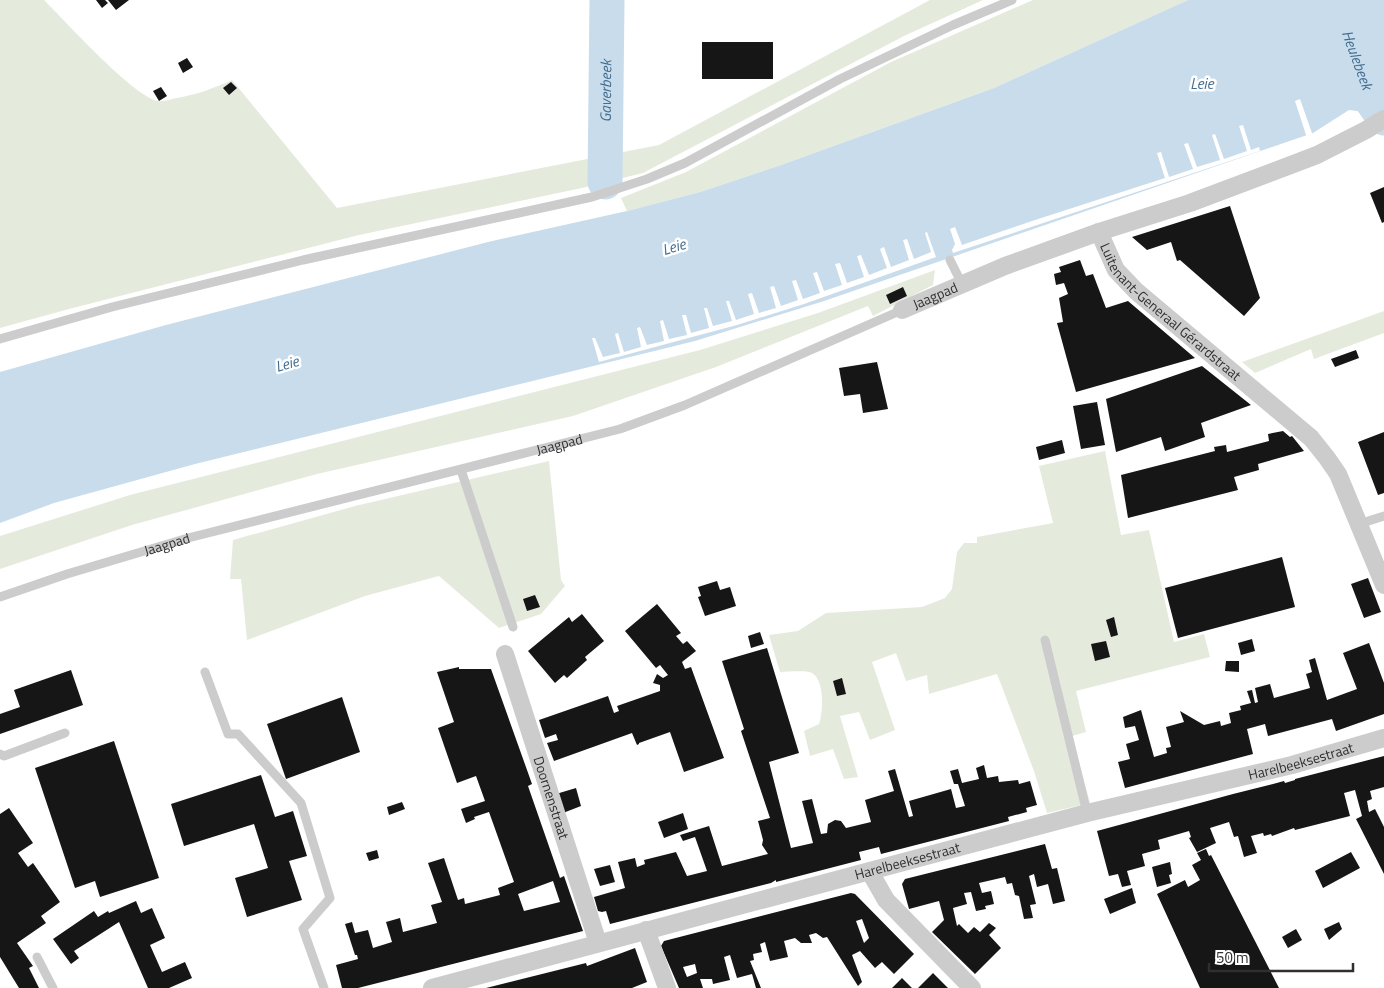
<svg xmlns="http://www.w3.org/2000/svg" width="1384" height="988" viewBox="0 0 1384 988" font-family="'Titillium Web',sans-serif">
<style>
.green{fill:#e4ebdd}
.water{fill:#c9dceb}
.pier{fill:#fff}
.lines{fill:none;stroke-linecap:round;stroke-linejoin:round}
.river{stroke:#c9dceb;stroke-width:35}
.building{fill:#161616;fill-rule:evenodd}
.lane{stroke:#ccc;stroke-width:9}
.street{stroke:#ccc;stroke-width:18}
.labels{text-anchor:middle;stroke-width:5;stroke-linejoin:round;paint-order:stroke}
.street-label{font-size:14px;fill:#2f2f2f;stroke:#fff}
.water-label{font-size:15px;font-style:italic;fill:#3f6c8f;stroke:#fff}
</style>
<rect width="100%" height="100%" fill="#fff"/>
<path class="green" d="M0,0H44C64,20 135,98 158,101C164,102 171,99 177,98C198,94 212,89 232,80L337,208L659,145L930,0H983L904,36L643,173L582,188L359,235L69,309L0,328Z
M1033,0H1188L994,88L781,165L700,192L627,211L621,198L686,172L891,62Z
M935,270L933,285L873,316L868,306L716,367L573,416L317,474L132,525L0,569V536L130,495L700,350L818,313Z
M1384,311V333L1314,359L1311,349L1255,373L1242,362Z
M1105,451L1121,535L1149,530L1174,642L1204,634L1210,657L1076,691L1086,732L1072,736L1090,803L1047,813L1034,771L997,674L929,694L927,675L906,681L896,653L872,662L895,730L870,740L859,712L840,716L858,777L844,779L833,749L810,756L804,731L819,724C823,713 825,680 812,673C804,670 789,672 780,672L769,635L798,631L826,613L922,607L945,598L952,589L957,552L964,543H977V537L1053,523L1039,466Z
M549,461L561,580L565,586L541,614L499,628L439,576L365,596L247,640L241,579H230L233,540L355,506Z"/>
<path class="water" d="M1188,0H1384V102L1365,112L1349,110L1313,133L824,301L695,341L195,464L54,503L0,523V372L166,325L488,242L627,211L700,192L781,165L994,88Z"/>
<path class="pier" d="M1300,99L1313,136L1307,138L1295,101Z
M1243,125L1251,150L1259,147L1260,151L953,253L952,250L955,244L950,229L955,227L962,245L1032,221L1165,178L1157,153L1161,152L1169,177L1193,169L1184,144L1188,143L1197,167L1220,160L1212,135L1215,134L1224,159L1247,151L1239,126Z
M927,232L936,257L804,304L737,325L599,362L592,338H595L603,357L620,353L615,334L618,333L624,352L641,347L637,328L640,327L647,345L664,341L660,321L663,320L669,339L687,335L682,315H686L691,333L709,328L704,308H707L713,326L732,321L726,301H729L736,320L754,314L748,294L752,293L759,313L776,308L770,287L774,286L781,306L798,300L792,281L796,280L803,299L820,293L813,273L817,272L824,291L842,285L835,264L840,263L847,283L864,277L857,256L861,255L869,275L887,268L880,249L884,247L891,267L909,260L903,240L907,239L914,259L931,252L925,233Z"/>
<g class="lines">
<g class="river">
<path id="s1" d="M1335,0L1372,101L1384,118"/>
<path id="s2" d="M605,182L607,0"/>
</g>
</g>
<path class="building" d="M96,0H105L108,3L102,8Z
M108,0H129L116,10Z
M702,42H773V79H702Z
M187,58L193,67L183,73L178,63Z
M231,82L237,88L229,95L223,88Z
M161,87L167,96L159,101L153,91Z
M1384,187V222L1382,223L1370,193Z
M1230,206L1260,298L1244,316L1180,260L1177,261L1171,242L1147,250L1132,237Z
M1080,260L1086,276L1093,274L1106,308L1128,301L1195,358L1076,392L1057,323L1063,322L1059,298L1068,294L1064,283L1056,285L1054,274L1061,272L1059,267Z
M903,287L907,296L890,304L886,295Z
M1356,350L1359,358L1335,367L1331,359Z
M877,362L888,409L863,413L860,394L844,396L839,368Z
M1202,366L1251,405L1201,423L1205,437L1165,451L1161,437L1116,452L1106,399Z
M1097,402L1105,445L1081,449L1073,406Z
M1283,431L1290,437L1292,436L1304,451L1258,464L1259,470L1234,477L1238,490L1128,518L1121,475L1215,451L1214,447L1226,445L1227,452L1269,441L1268,434Z
M1384,432V493L1378,495L1358,442Z
M1062,440L1065,453L1039,460L1036,447Z
M1282,557L1295,607L1178,638L1165,588Z
M1368,578L1381,612L1364,618L1351,584Z
M717,581L720,590L730,587L736,606L705,616L698,597L701,596L698,587Z
M535,595L540,607L527,611L523,599Z
M657,604L681,633L676,636L683,644L687,641L696,651L682,662L685,669L691,667L724,758L684,772L670,732L639,743V744L637,745L632,733L554,761L547,743L558,740L556,734L545,738L539,720L608,696L614,713L619,711L617,706L660,691V685L653,683L657,674L663,678L668,675L660,665L656,668L625,631Z
M582,614L604,641L585,657L587,660L567,678L564,675L555,683L528,651L569,617L572,622Z
M1114,617L1118,635L1111,637L1106,620Z
M760,632L764,644L751,648L748,636Z
M1252,639L1255,651L1241,655L1238,643Z
M1106,641L1110,657L1095,661L1091,644Z
M1369,643L1384,683V714L1336,731L1332,719L1268,736L1265,724L1247,729L1253,754L1125,788L1118,762L1130,759L1126,744L1139,740L1135,726L1125,728L1123,717L1141,710L1154,757L1167,753L1166,748L1171,747L1166,727L1184,722L1180,711L1204,725L1220,721L1221,726L1231,723L1229,713L1241,710L1240,706L1251,703L1247,691L1252,690L1255,703L1258,702L1255,688L1270,684L1274,698L1310,688L1306,674L1312,672L1309,660L1315,658L1327,700L1357,689L1343,653Z
M767,648L799,753L769,762L791,848L813,843L802,801L812,799L821,834L827,833L828,824L835,820L841,821L846,828L871,822L865,800L894,791L888,771L895,769L909,817L913,816L909,801L951,789L956,808L965,806L958,784H954L950,771L958,769L962,783L979,779L976,768L984,765L987,778L998,776L999,782L1018,780L1019,784L1030,781L1037,805L1026,808L1027,812L1008,817L1009,821L881,854L879,847L859,852L861,860L776,882V880L771,883L610,924L606,911L602,912L598,911L594,897L625,888L618,862L635,858L637,867L645,864L644,860L676,852L687,876L707,871L695,837L683,841L680,835L709,826L722,866L768,854L762,845L763,840L758,821L770,818L741,731L744,729L722,661Z
M1226,661H1239V672L1225,671Z
M459,667V669H491L532,784L528,786L560,878L564,876L583,931L358,988H342L336,965L358,959L357,955H355L345,924L352,922L355,933L368,930L373,948L392,942L386,922L400,918L403,932L437,923L431,905L442,902L428,863L444,858L458,900L464,898L465,904L500,895L498,888L514,882L489,812L474,817L475,819L466,823L461,809L485,801L476,776L457,783L438,728L454,722L437,672ZM553,881L560,902L524,911L518,894Z
M71,670L83,705L0,734V714L20,707L14,690Z
M842,678L846,694L837,696L833,681Z
M342,697L360,752L286,779L267,724Z
M114,741L159,878L100,897L95,881L75,888L35,768Z
M1384,756V787L1370,791L1372,799L1367,801L1369,812L1375,809L1384,827V874L1356,819L1362,816L1355,790L1344,793L1350,816L1295,830L1294,828L1272,836L1271,834L1264,836L1263,833L1251,836L1257,853L1244,857L1238,836L1234,837L1229,822L1210,828L1216,843L1197,852L1189,838L1191,837L1189,831L1158,840L1160,849L1142,854L1145,866L1127,871L1131,885L1122,887L1118,874L1109,876L1097,831L1233,794L1273,784L1284,781L1285,783L1295,780V779Z
M261,775L275,817L293,811L307,856L289,861L302,900L247,917L235,878L268,868L254,824L184,846L171,804Z
M576,788L581,806L563,813L556,794Z
M402,802L405,809L389,815L387,807Z
M9,808L33,843L18,853L28,867L33,863L60,902L41,916L46,923L17,943L33,966L29,968L39,988H19L0,957V814Z
M683,813L688,829L664,838L658,822Z
M1045,844L1052,869L1057,868L1065,901L1053,904L1048,884L1037,887L1034,874L1029,876L1036,904L1030,905L1033,918L1024,919L1019,896L1015,895L1012,883L1007,884L1005,877L979,883L982,893L991,891L994,904L985,906L986,909L976,911L971,892L964,893L967,904L953,908L957,926L959,924L968,933L974,927L980,932L989,923L996,928L989,935L1001,948L975,974L932,932L944,920L939,901L909,909L902,884L905,879Z
M1206,849L1209,856L1211,855L1279,988H1200L1157,894L1185,880L1188,887L1200,880L1192,865L1201,860L1197,853Z
M377,850L379,858L369,861L366,853Z
M1351,852L1360,868L1323,888L1315,871Z
M1170,862L1172,874L1169,875L1171,883L1157,887L1152,867Z
M610,865L615,882L600,886L594,869Z
M1132,888L1136,903L1110,914L1104,899Z
M851,893L855,894L914,954L894,974L882,962L875,968L860,951L852,955L862,982L858,986L827,937L823,938L816,933L809,935L812,943H801L795,938L784,941L788,957L770,961L765,942L760,944L762,952L753,954L754,960L750,961L761,988H756L752,974L737,978L730,955L724,957L730,980L713,984L712,979H700L703,988H679L661,946L664,941ZM862,919L869,938L864,943L856,921ZM695,964L697,973L687,977L683,967Z
M136,901L141,913L152,908L165,938L150,945L162,972L185,962L192,978L169,988H148L119,922L74,951L79,958L71,964L53,939L94,911L98,917L108,911L109,913Z
M1339,922L1342,929L1329,940L1324,929Z
M1296,929L1302,940L1288,948L1282,937Z
M635,948L647,982L632,988H486L586,963L587,966Z
M933,973L948,988H918Z
M902,978L912,988H892Z"/>
<g class="lines">
<g class="lane">
<path d="M950,260L962,284"/>
<path d="M0,339L112,307L303,260L592,197L647,179L685,163L840,79L953,25L1012,0"/>
<path d="M461,470L513,627"/>
<path d="M1359,524L1384,516"/>
<path id="s3" d="M0,597L67,574L188,538L620,429L685,405L902,310"/>
<path d="M1045,640L1087,813"/>
<path d="M205,672L228,734H238L301,803L330,898L303,929L324,988"/>
<path d="M0,754L4,756L65,733"/>
<path d="M37,957L53,988"/>
</g>
<g class="street">
<path id="s4" d="M1099,232L1116,270L1136,291L1311,438L1327,458L1338,474L1384,585"/>
<path id="s5" d="M902,310L1005,266L1099,232L1190,203L1317,155L1366,130L1384,119"/>
<path id="s6" d="M505,654L598,943"/>
<path d="M870,872L886,900L972,988"/>
<path d="M646,930L667,988"/>
<path id="s7" d="M432,988L1087,813L1292,765L1384,738"/>
</g>
</g>
<g class="labels">
<g class="street-label">
<text dy="5" stroke="none"><textPath href="#s5" startOffset="36">Jaagpad</textPath></text>
<text dy="5" stroke="none"><textPath href="#s4" startOffset="109">Luitenant-Generaal Gérardstraat</textPath></text>
<text dy="5" stroke="none"><textPath href="#s3" startOffset="580">Jaagpad</textPath></text>
<text dy="5" stroke="none"><textPath href="#s3" startOffset="175">Jaagpad</textPath></text>
<text dy="5" stroke="none"><textPath href="#s7" startOffset="898">Harelbeeksestraat</textPath></text>
<text dy="5" stroke="none"><textPath href="#s6" startOffset="151">Doornenstraat</textPath></text>
<text dy="5" stroke="none"><textPath href="#s7" startOffset="492">Harelbeeksestraat</textPath></text>
</g>
<g class="water-label">
<text dy="5" stroke="none"><textPath href="#s1" startOffset="64">Heulebeek</textPath></text>
<text x="1202" y="89">Leie</text>
<text dy="5" stroke="none"><textPath href="#s2" startOffset="91">Gaverbeek</textPath></text>
<text transform="translate(674 247) rotate(-17)" y="5">Leie</text>
<text transform="translate(287 364) rotate(-16)" y="5">Leie</text>
</g>
</g>
<path d="M1209 963v8h144v-8" fill="none" stroke="#2f2f2f" stroke-width="2.5"/>
<text x="1216" y="963" font-size="15" fill="#2f2f2f" stroke="#ffffff" stroke-width="4" paint-order="stroke">50 m</text>
</svg>
